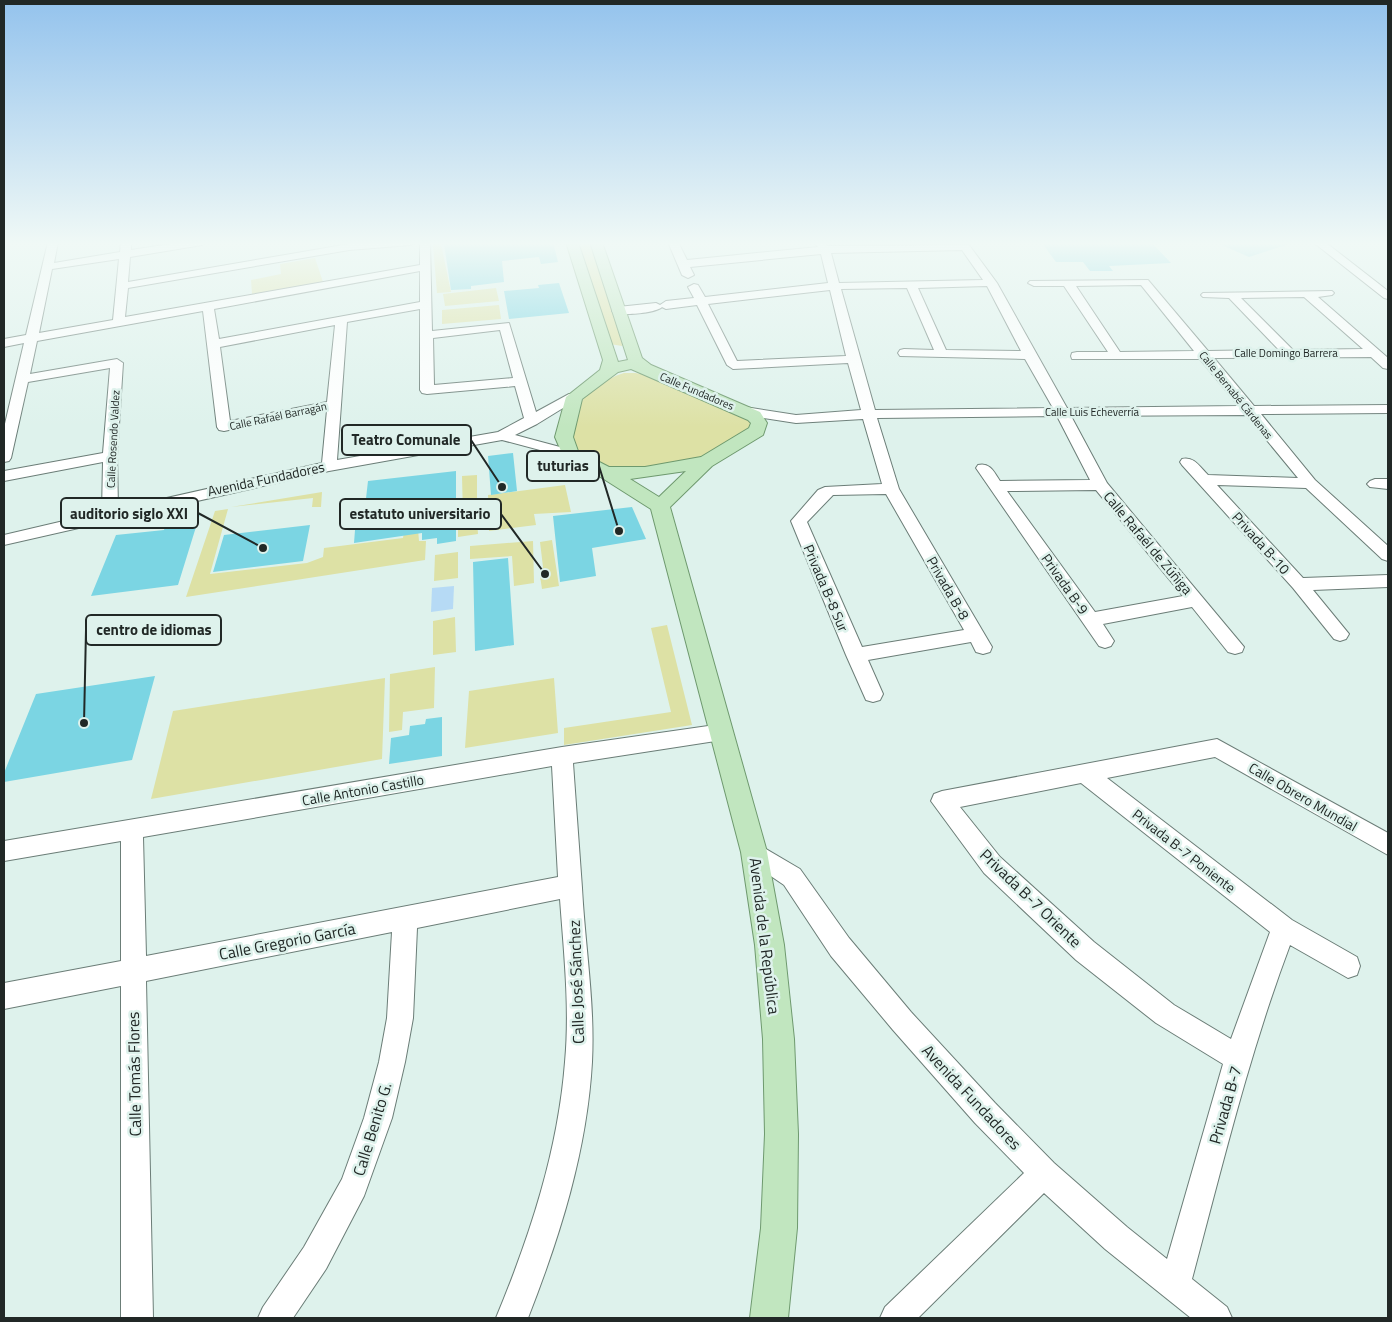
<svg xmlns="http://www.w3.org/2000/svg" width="1392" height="1322" viewBox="0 0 1392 1322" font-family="'Titillium Web',sans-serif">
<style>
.green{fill:#dde1a5}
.water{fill:#b6daf5}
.building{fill:#7bd5e3}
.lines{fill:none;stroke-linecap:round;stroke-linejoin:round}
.minor-casing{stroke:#6b7d77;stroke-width:2}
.major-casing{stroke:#6e996e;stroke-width:2}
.minor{fill:#fff;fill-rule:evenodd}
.major{fill:#c1e6bf;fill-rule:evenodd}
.labels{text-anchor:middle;stroke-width:5;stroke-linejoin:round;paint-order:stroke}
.far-street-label{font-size:11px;fill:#212826;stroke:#def2ec}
.street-label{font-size:14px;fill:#212826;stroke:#def2ec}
.near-street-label{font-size:16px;fill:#212826;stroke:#def2ec}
.leader{fill:none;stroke:#212826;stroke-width:2}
.callout-dot{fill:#212826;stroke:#def2ec;stroke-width:2}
.callout{fill:#def2ec;stroke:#212826;stroke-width:2}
.callout-label{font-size:15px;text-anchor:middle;font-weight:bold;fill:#212826}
</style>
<rect width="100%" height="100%" fill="#def2ec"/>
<path class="green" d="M577,242H590L625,342L622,346L610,344Z
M441,244L451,292L437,293L433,245Z
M315,258L323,282L252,294L251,280L281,274L280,264Z
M496,288L499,301L445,306L443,294Z
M499,305L501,319L442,324V310Z
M624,373H635L647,375L744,412L757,425L704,458L674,466L613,469L588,460L570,445C572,434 573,421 577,409C583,394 609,377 624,373Z
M477,475V515L463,517L462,476Z
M565,485L571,512L534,514L536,525L489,531L488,495Z
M322,492L321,507H312L313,498L231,507Z
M228,509L210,574L307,563L323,557L324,548L403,538L404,532L418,529L419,541H426L425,560L186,597L215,511Z
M477,520L478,534L458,537V526L466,525V522Z
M552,540L559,586L542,589L540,576L543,567L540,542Z
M533,541L534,583L514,586L512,556L470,559V546Z
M458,552V578L434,581L435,555Z
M455,617L456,652L433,655V621Z
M667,625L692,725L564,745V728L671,712L651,628Z
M435,667L434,708L403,712L402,730L389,732L390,674Z
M385,678L382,759L151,799L173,711Z
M554,678L558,733L465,748L469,691Z"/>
<path class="water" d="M454,586L453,609L431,612L432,588Z"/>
<path class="building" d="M460,242H553L558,262L541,264L539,257L502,261L504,282L471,286V289L451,290L444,244Z
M1151,242L1171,263L1109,266L1113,271H1090L1083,262H1056L1042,243Z
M1215,242H1286V245L1249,257Z
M559,283L569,313L509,319L504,291L539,288L538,285Z
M513,453L517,491L491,495L488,456Z
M456,471V541L437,544V538L422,540V533L354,543L356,517L364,516L368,481Z
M632,507L646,539L592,548L596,576L560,582L553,516Z
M200,514L178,585L91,596L116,535L164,530L168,517Z
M310,525L303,561L213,572L224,535Z
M508,558L514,645L475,651L473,562Z
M155,676L132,760L4,782V773L36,694Z
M442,717V756L389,764L391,738L409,735L410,726L425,724L426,719Z"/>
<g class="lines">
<g class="minor-casing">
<path id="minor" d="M48,242H58L54,263L120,252L121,242H131V250L183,242H207L202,245L130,257L128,282L349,244L415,242L410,245L349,250L128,288L125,317L420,265V242H430L432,331L509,323L536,412L569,394H579L581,397L537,424L515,435L575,451L577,454L575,457L570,458L502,440L329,471L4,545V535L102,512L103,462L4,481V471L103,453L110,368L28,382L11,458L9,461L4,462V428L24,343L4,347V339L26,335ZM119,259L113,320L39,333L52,269ZM420,271V302L219,339L214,309ZM420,309V390L422,393L427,394L515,386L524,418L498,432L337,460L347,322ZM203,311L217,427L219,430L224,431L327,410L322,463L118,509L117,456L123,363L117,359L30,374L37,341ZM335,325L327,402L230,421L220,347ZM500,330L513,378L434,385L433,338Z
M668,242H678L687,260L818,247L814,242H824L828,246L969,245L997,283L1067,408L1239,406L1200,359H1072L1071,356L1072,353L1077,352H1108L1064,286H1034L1028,283L1030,281L1148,280L1208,351L1279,350L1229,298L1203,297L1201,295L1203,293L1332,291L1334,293L1332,295L1318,297L1388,358V369L1383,368L1371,357L1214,358L1254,406L1388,405V413L1261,414L1315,480L1388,546V561L1382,559L1306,488L1217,485L1303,578L1388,575V587L1313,590L1349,634L1346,639L1340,641L1334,639L1293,588L1182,465L1180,462L1182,459C1194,456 1200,467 1208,475L1298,478L1246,415L1071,416L1107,483L1244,647L1242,652L1235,654L1228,652L1192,607L1103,624L1114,641L1111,646L1105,648L1099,646L976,468L978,465C990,462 994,472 1000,481L1090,480L1057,416L877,418L899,489L992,647L990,652L983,654L976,652L971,642L868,660L883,694L880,700L873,702L866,700L846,655L791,521L818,490L825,487L882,484L863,419L796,423L745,415L738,411L745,407L796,415L861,410L848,363L733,369L727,365L697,305L666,309L662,307C656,313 618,317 612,311L618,307L656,303L660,305L666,301L694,298L688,287L694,284L698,285L705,297L828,283L821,254L690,267L694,275L688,278L682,275ZM962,250L983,280L839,283L831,253ZM1141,285L1194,351L1120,352L1076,286ZM987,286L1021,351L946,350L918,288ZM907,288L934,350L904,349L900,350L898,353L900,356L1025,359L1053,408L875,410L841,289ZM830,290L846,356L737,361L708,304ZM1304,297L1363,349L1293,350L1241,298ZM1096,490L1183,596L1095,612L1007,491ZM886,494L964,630L862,647L807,522L833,495Z
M1313,242H1325L1388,291V299L1384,298Z
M1375,479H1388V489L1370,487L1367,484L1370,481Z
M722,724L729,726L732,732L729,738L722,740L573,763C576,805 579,847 582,888C585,946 595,1003 592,1062C587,1151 560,1236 528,1318H496C530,1236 558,1151 565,1062C570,1008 564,954 560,899L417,928L413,1018L405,1062L392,1118L364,1196L326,1269L293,1318H258L263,1307L304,1247L342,1179L364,1118L379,1062L387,1018L392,932L146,981L153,1318H121V986L4,1009V983L121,961V841L4,861V841L562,747ZM552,766L558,877L146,956L143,837Z
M1217,739L1388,833V855L1215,757L1107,778L1292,920L1357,957L1360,966L1357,975L1348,978L1290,945C1249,1054 1222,1167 1192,1279L1227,1307L1232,1318H1191L1105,1249L1044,1193L918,1318H880L885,1307L1024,1173L975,1123L893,1030L831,956L784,885L746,859L743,852L746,845L754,842L800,869L849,938L911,1012L995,1103L1054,1163L1127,1227L1167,1259L1223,1064L1156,1023L1076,960L984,873L931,801L934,794L942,791ZM1081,783L1270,932L1231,1039L1174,1005L1094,942L1000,857L960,807Z"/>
</g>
<g class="major-casing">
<path id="major" d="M566,242H578L618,362L628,360L590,242H602L642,358L651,365L760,412L767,423L763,435L712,466L670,507L767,852L784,945L794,1039L798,1134L797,1228L788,1318H750L761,1228L765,1134L763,1039L755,945L741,852L651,509L599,476L564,458L555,437L566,397L600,370L603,360ZM631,369L748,420L751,423L749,428L701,457L645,467H609L578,451L573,437L582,399L618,372ZM686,471L659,497L630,479Z"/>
</g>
<use href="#minor" class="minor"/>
<use href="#major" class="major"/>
</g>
<linearGradient id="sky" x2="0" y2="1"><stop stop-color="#94c3ed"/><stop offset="0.57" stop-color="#f0f9f6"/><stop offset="1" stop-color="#f0f9f6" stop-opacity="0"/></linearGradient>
<rect width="1392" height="427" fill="url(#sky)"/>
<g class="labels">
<g class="far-street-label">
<text x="1286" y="357">Calle Domingo Barrera</text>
<text transform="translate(697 391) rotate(23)" y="4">Calle Fundadores</text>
<text transform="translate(1236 395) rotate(51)" y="4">Calle Bernabé Cárdenas</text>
<text x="1092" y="416">Calle Luis Echeverría</text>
<text transform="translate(278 416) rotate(-12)" y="4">Calle Rafaél Barragán</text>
<text transform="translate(113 439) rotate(-87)" y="4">Calle Rosendo Valdez</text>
</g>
<g class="street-label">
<text transform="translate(266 479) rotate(-12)" y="5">Avenida Fundadores</text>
<text transform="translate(1148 543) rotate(50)" y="5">Calle Rafaél de Zúñiga</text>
<text transform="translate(1261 543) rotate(48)" y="5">Privada B-10</text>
<text transform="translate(1065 584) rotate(55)" y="5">Privada B-9</text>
<text transform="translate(826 588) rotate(67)" y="5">Privada B-8 Sur</text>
<text transform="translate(948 588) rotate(60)" y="5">Privada B-8</text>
<text transform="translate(363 790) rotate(-10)" y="5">Calle Antonio Castillo</text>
<text transform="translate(1303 797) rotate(30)" y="5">Calle Obrero Mundial</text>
<text transform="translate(1184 851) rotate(38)" y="5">Privada B-7 Poniente</text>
</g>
<g class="near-street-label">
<text transform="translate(1031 898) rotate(44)" y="6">Privada B-7 Oriente</text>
<text transform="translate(765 936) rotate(83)" y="6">Avenida de la República</text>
<text transform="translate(287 941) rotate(-11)" y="6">Calle Gregorio García</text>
<text transform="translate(576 982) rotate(-92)" y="6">Calle José Sánchez</text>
<text transform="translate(134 1074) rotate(-91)" y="6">Calle Tomás Flores</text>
<text transform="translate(972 1097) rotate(47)" y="6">Avenida Fundadores</text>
<text transform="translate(1225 1105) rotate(-74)" y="6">Privada B-7</text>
<text transform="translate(372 1129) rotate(-73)" y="6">Calle Benito G.</text>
</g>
</g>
<path class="leader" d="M502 487L471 440M619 531L599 466M263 548L198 513M545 574L501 514M84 723L86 630"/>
<g class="callout-dot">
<circle cx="502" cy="487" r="5"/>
<circle cx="619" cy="531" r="5"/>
<circle cx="263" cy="548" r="5"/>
<circle cx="545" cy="574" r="5"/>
<circle cx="84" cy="723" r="5"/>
</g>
<g class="callout">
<rect x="342" y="425" width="129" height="30" rx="5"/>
<rect x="527" y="451" width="72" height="30" rx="5"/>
<rect x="61" y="498" width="137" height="30" rx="5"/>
<rect x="340" y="499" width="161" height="30" rx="5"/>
<rect x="86" y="615" width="135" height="30" rx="5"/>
</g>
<g class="callout-label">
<text x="406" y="445">Teatro Comunale</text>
<text x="563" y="471">tuturias</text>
<text x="129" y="519">auditorio siglo XXI</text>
<text x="420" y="519">estatuto universitario</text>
<text x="154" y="635">centro de idiomas</text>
</g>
<rect width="1392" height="1322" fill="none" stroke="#212826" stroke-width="10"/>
</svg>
